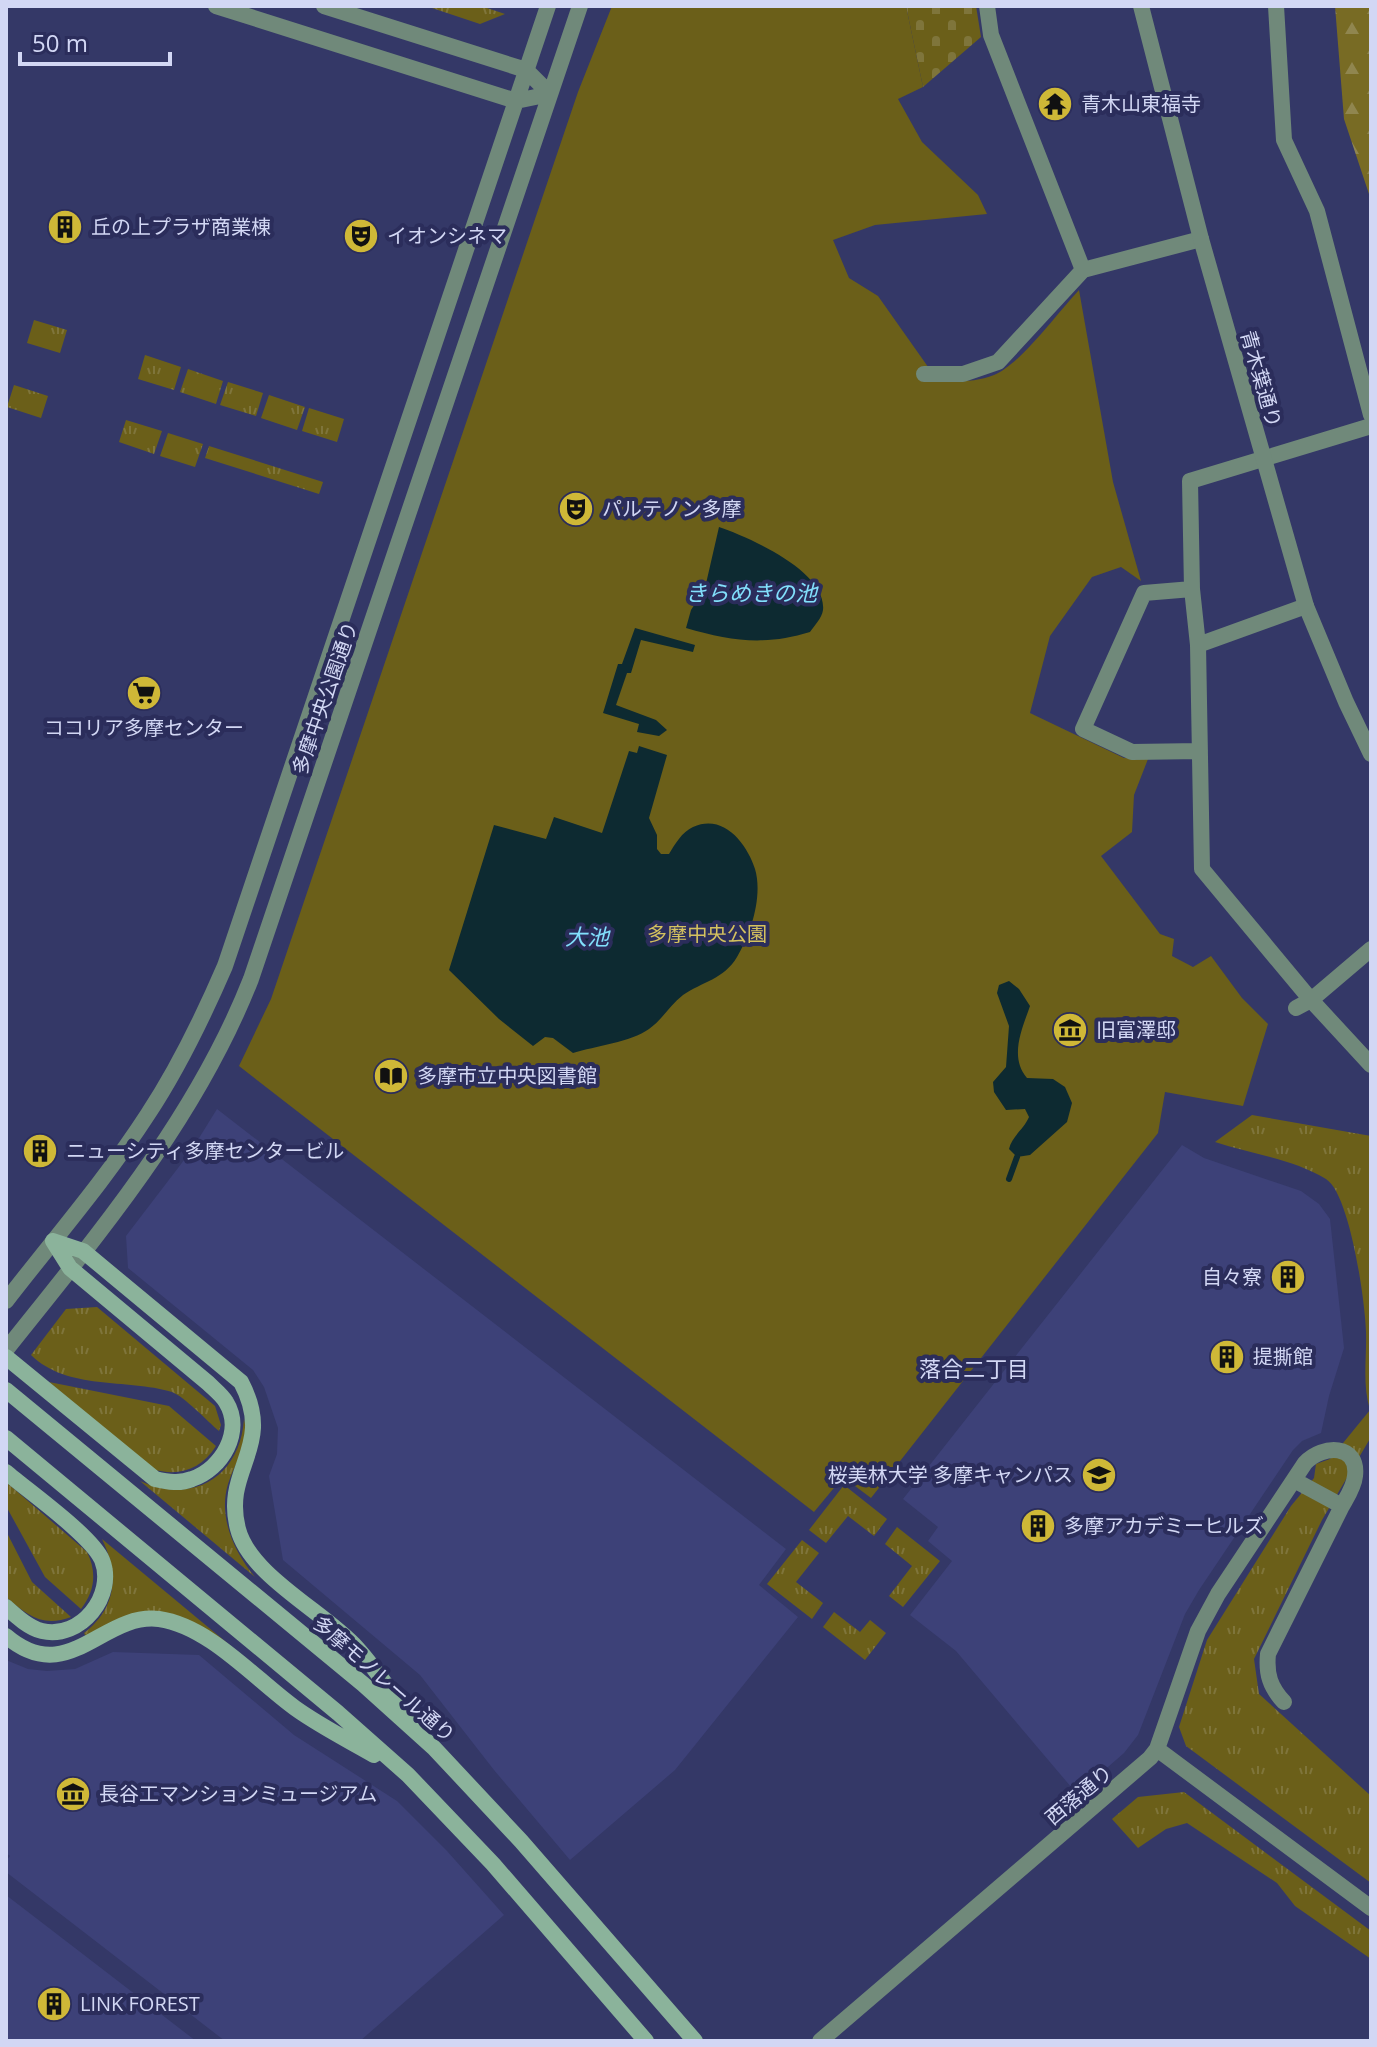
<svg xmlns="http://www.w3.org/2000/svg" width="1377" height="2047" viewBox="0 0 1377 2047" font-family="'Open Sans','Noto Sans JP',sans-serif">
<style>
.built{fill:#3d4178}
.grass{fill:url(#grass-tufts)}
.forest{fill:url(#forest-firs)}
.cemetery{fill:url(#cemetery-stones)}
.park{fill:#6b5f19}
.water{fill:#0d2a31}
.lines{fill:none;stroke-linecap:round;stroke-linejoin:round}
.stream{stroke:#0d2a31;stroke-width:6}
.minor{stroke:#70897a;stroke-width:16}
.tertiary{stroke:#70897a;stroke-width:16}
.secondary{stroke:#8bb39b;stroke-width:16}
.labels{text-anchor:middle;stroke-width:8;stroke-linejoin:round;paint-order:stroke}
.poi-label{font-size:20px;fill:#d2d7f4;stroke:#2b2d5b;text-anchor:start}
.street-label{font-size:20px;fill:#d2d7f4;stroke:#2b2d5b}
.park-label{font-size:20px;fill:#d4c15f;stroke:#2b2d5b}
.water-label{font-size:22px;font-style:italic;fill:#82e0fc;stroke:#2b2d5b}
.neighbourhood-label{font-size:22px;fill:#d2d7f4;stroke:#2b2d5b}
</style>
<defs>
<pattern id="grass-tufts" width="24" height="20" patternUnits="userSpaceOnUse" patternTransform="scale(2)"><rect width="24" height="20" fill="#6b5f19"/><path d="M3 7l-1-3M5 7V3M7 7l1-3M15 17l-1-3M17 17v-4M19 17l1-3" fill="none" stroke="#7f753b"/></pattern>
<pattern id="forest-firs" width="22" height="20" patternUnits="userSpaceOnUse" patternTransform="scale(2)"><rect width="22" height="20" fill="#786b24"/><path d="M5 1l3.5 6h-7zM16 11l3.5 6h-7z" fill="#90864f"/></pattern>
<pattern id="cemetery-stones" width="16" height="16" patternUnits="userSpaceOnUse" patternTransform="scale(2)"><rect width="16" height="16" fill="#6b5f19"/><path d="M2 7V4a2 2 0 0 1 4 0v3zM10 15v-3a2 2 0 0 1 4 0v3z" fill="#7f753b"/></pattern>
</defs>
<rect width="100%" height="100%" fill="#343867"/>
<path class="built" d="M217,1109L786,1549L759,1585L798,1617L675,1770L570,1860L494,1770L420,1675L283,1560L269,1476L277,1454L278,1428L264,1387L253,1370L128,1268L126,1236L191,1151Z
M1182,1145L1204,1158L1301,1191L1319,1204L1330,1219L1344,1348L1329,1396L1321,1433L1302,1441L1293,1450L1199,1590L1185,1614L1138,1735L1124,1753L1077,1794L956,1651L910,1615L952,1561L928,1541L938,1527L903,1499Z
M113,1652L199,1655L294,1735L397,1801L447,1851L504,1915L360,2041H225L6,1872V1861L10,1856L6,1853V1660L28,1669L47,1671L75,1669Z
M6,1895L196,2041H6Z"/>
<path class="grass" d="M426,6H481L505,14L480,24Z
M34,320L67,330L60,353L27,343Z
M145,355L181,367L174,390L138,379Z
M188,369L223,381L216,404L180,392Z
M228,382L263,393L256,416L220,405Z
M14,385L48,396L41,418L7,407Z
M269,395L305,407L297,430L261,418Z
M309,408L344,419L337,442L302,431Z
M126,420L162,431L154,454L119,442Z
M168,433L203,444L195,467L160,456Z
M209,446L323,482L319,494L205,458Z
M1252,1115L1371,1136V1437L1322,1520L1254,1659L1259,1694L1371,1796V1883L1186,1746L1179,1727L1207,1640L1291,1506L1314,1478L1316,1464L1330,1459L1370,1410C1362,1384 1367,1357 1366,1331C1365,1301 1350,1194 1326,1179C1293,1159 1251,1154 1215,1142Z
M97,1307L215,1406L221,1425L219,1431C207,1421 185,1397 172,1392C126,1378 68,1391 31,1355L66,1309Z
M49,1382L169,1406L216,1446C201,1470 178,1477 152,1469Z
M244,1419C250,1443 235,1462 228,1484C218,1517 234,1552 255,1577L140,1481C193,1505 240,1477 244,1419Z
M6,1482L87,1552C97,1572 95,1591 81,1609L45,1577L6,1506Z
M844,1485L887,1519L874,1536L848,1516L826,1543L809,1530Z
M897,1527L940,1561L903,1607L889,1596L912,1566L885,1544Z
M6,1531L32,1582L71,1617C43,1628 27,1615 6,1597Z
M102,1539L232,1647L168,1614L86,1637L84,1633C117,1608 119,1574 102,1539Z
M802,1540L819,1553L796,1582L823,1603L812,1619L767,1584Z
M834,1612L860,1632L870,1620L886,1633L865,1660L823,1627Z
M1184,1792L1371,1931V1959L1295,1906L1277,1883L1187,1823L1166,1829L1138,1848L1112,1819L1138,1797Z"/>
<path class="forest" d="M1335,6H1371V200L1344,119Z"/>
<path class="cemetery" d="M906,6H976L981,37L923,87Z"/>
<path class="park" d="M612,6H906L923,87L898,99L922,142L978,195L987,214L875,225L833,240L849,278L878,296L938,381C957,382 976,382 994,375C1020,365 1059,311 1079,290L1113,482L1141,581L1121,567L1092,577L1050,636L1030,713L1124,758L1148,759L1134,795L1132,832L1101,856L1160,934L1174,939L1172,956L1193,967L1211,956L1242,998L1268,1024L1243,1106L1165,1092L1158,1133L871,1498L843,1477L814,1512L239,1066L271,999L578,92Z"/>
<path class="water" d="M719,527C748,537 827,571 823,610C822,618 814,626 810,632C765,646 730,641 686,628L691,610L705,588Z
M635,628L695,645L693,652L641,640L631,673H627L616,705L656,720L667,730L659,736L637,732L639,724L603,713L618,664H622Z
M639,746L667,755L649,818L657,835V849L661,854H669C675,844 682,832 693,827C724,813 747,844 755,869C763,896 751,934 737,957C724,979 702,982 683,995C670,1005 662,1020 649,1029C631,1042 595,1046 573,1053L553,1038L545,1037L533,1046L499,1019L449,970L494,825L546,839L554,817L602,833L629,751L637,753Z
M1009,981L1019,989L1030,1006C1022,1029 1009,1057 1027,1078L1053,1079L1065,1087L1072,1103L1067,1122L1030,1155L1017,1157L1009,1149C1012,1136 1024,1129 1029,1117L1025,1109L1006,1110L994,1092L993,1082L1006,1067L1009,1026L997,993L999,985Z"/>
<g class="lines">
<path class="stream" d="M1009,1179L1017,1157"/>
<path class="minor" d="M987,6L991,35L1083,270
M1276,6L1284,140L1317,211L1371,415
M924,374H963L998,362L1083,270L1201,239
M1371,426L1190,481L1192,589L1198,645L1202,869L1311,1000L1371,1065
M1192,589L1144,593L1083,729L1132,752L1200,751
M1198,645L1306,606
M1296,1008L1311,1000L1371,949"/>
<path class="tertiary" d="M216,6L516,101L550,94
M324,6L526,70L550,94
M1141,6L1201,239L1306,606L1346,702L1371,754
M6,1301C54,1239 106,1179 148,1114C179,1067 203,1017 225,966L548,6
M6,1350C99,1233 196,1119 251,979L580,6
M1284,1702C1270,1687 1266,1674 1268,1654L1342,1506
M1157,1749L1371,1908
M820,2041L1150,1758L1157,1749L1198,1631L1218,1594L1305,1463C1323,1444 1359,1444 1355,1476C1354,1487 1347,1497 1342,1506L1294,1480"/>
<path class="secondary" d="M53,1241L83,1251L241,1382C276,1448 222,1468 238,1529C250,1576 326,1613 357,1648C376,1669 392,1694 409,1716
M6,1357L155,1479C168,1482 180,1484 192,1479C222,1469 244,1431 226,1402C222,1395 214,1389 208,1383L70,1268L53,1241
M6,1390L363,1684L434,1748L521,1841L695,2041
M6,1438L338,1713L408,1775L493,1864L646,2041
M6,1472C28,1491 92,1536 102,1560C116,1595 81,1640 42,1631C29,1628 16,1616 6,1607
M6,1636C68,1689 102,1612 159,1619C209,1626 255,1679 295,1708C320,1726 348,1740 374,1755"/>
</g>
<defs>
<g id="temple-disc" transform="scale(1.8)"><circle r="9.5" fill="#cfb837" stroke="#2b2d5b"/><path d="M0-6L5-2H3V0L6.5 2.5H4V6H1.5V3h-3V6H-4V2.5H-6.5L-3 0V-2H-5Z" fill="#111"/></g>
<g id="building-disc" transform="scale(1.8)"><circle r="9.5" fill="#cfb837" stroke="#2b2d5b"/><path d="M-4-6H4V6H1V3H-1V6H-4ZM-2.5-4.3h1.7v1.8h-1.7ZM.8-4.3h1.7v1.8H.8ZM-2.5-1h1.7V.8h-1.7ZM.8-1h1.7V.8H.8Z" fill="#111"/></g>
<g id="theatre-disc" transform="scale(1.8)"><circle r="9.5" fill="#cfb837" stroke="#2b2d5b"/><path d="M-5-5.5Q0-4 5-5.5V0Q5 5 0 6Q-5 5-5 0ZM-3.3-2.5H-1v1.5H-3.3ZM1-2.5H3.3v1.5H1ZM-2.8 1Q0 5.5 2.8 1Z" fill="#111"/></g>
<g id="supermarket-disc" transform="scale(1.8)"><circle r="9.5" fill="#cfb837" stroke="#2b2d5b"/><path d="M-6-5.5h2.5l.6 2H6L4.5 2H-2.5L-4.4-4H-6ZM-1.5 3.2a1.3 1.3 0 1 0 .1 0ZM3 3.2a1.3 1.3 0 1 0 .1 0Z" fill="#111"/></g>
<g id="museum-disc" transform="scale(1.8)"><circle r="9.5" fill="#cfb837" stroke="#2b2d5b"/><path d="M0-6L6-3V-2H-6V-3ZM-5-1h2V3h-2ZM-1-1h2V3h-2ZM3-1h2V3H3ZM-6 4H6V6H-6Z" fill="#111"/></g>
<g id="library-disc" transform="scale(1.8)"><circle r="9.5" fill="#cfb837" stroke="#2b2d5b"/><path d="M-6-4Q-3-5.5-.7-3.5V5Q-3 3-6 4ZM6-4Q3-5.5 .7-3.5V5Q3 3 6 4Z" fill="#111"/></g>
<g id="university-disc" transform="scale(1.8)"><circle r="9.5" fill="#cfb837" stroke="#2b2d5b"/><path d="M0-5L7-2L0 1L-7-2ZM-4 1L0 2.5L4 1V4Q0 6-4 4Z" fill="#111"/></g>
</defs>
<g fill-rule="evenodd">
<use href="#temple-disc" x="1055" y="104"/>
<use href="#building-disc" x="65" y="227"/>
<use href="#theatre-disc" x="361" y="236"/>
<use href="#theatre-disc" x="576" y="509"/>
<use href="#supermarket-disc" x="144" y="693"/>
<use href="#museum-disc" x="1070" y="1030"/>
<use href="#library-disc" x="391" y="1076"/>
<use href="#building-disc" x="40" y="1151"/>
<use href="#building-disc" x="1288" y="1277"/>
<use href="#building-disc" x="1227" y="1357"/>
<use href="#university-disc" x="1099" y="1475"/>
<use href="#building-disc" x="1038" y="1526"/>
<use href="#museum-disc" x="73" y="1794"/>
<use href="#building-disc" x="54" y="2004"/>
</g>
<g class="labels">
<g class="poi-label">
<text x="1081" y="111">青木山東福寺</text>
<text x="91" y="234">丘の上プラザ商業棟</text>
<text x="387" y="243">イオンシネマ</text>
<text x="602" y="516">パルテノン多摩</text>
<text x="144" y="735" text-anchor="middle">ココリア多摩センター</text>
<text x="1096" y="1037">旧富澤邸</text>
<text x="417" y="1083">多摩市立中央図書館</text>
<text x="66" y="1158">ニューシティ多摩センタービル</text>
<text x="1262" y="1284" text-anchor="end">自々寮</text>
<text x="1253" y="1364">提撕館</text>
<text x="1073" y="1482" text-anchor="end">桜美林大学 多摩キャンパス</text>
<text x="1064" y="1533">多摩アカデミーヒルズ</text>
<text x="99" y="1801">長谷工マンションミュージアム</text>
<text x="80" y="2011">LINK FOREST</text>
</g>
<g class="street-label">
<text transform="translate(1261 379) rotate(74)" y="7">青木葉通り</text>
<text transform="translate(325 698) rotate(-71)" y="7">多摩中央公園通り</text>
<text transform="translate(384 1679) rotate(41)" y="7">多摩モノレール通り</text>
<text transform="translate(1079 1795) rotate(-40)" y="7">西落通り</text>
</g>
<g class="park-label">
<text x="707" y="941">多摩中央公園</text>
</g>
<g class="water-label">
<text x="751" y="601">きらめきの池</text>
<text x="587" y="945">大池</text>
</g>
<g class="neighbourhood-label">
<text x="974" y="1377">落合二丁目</text>
</g>
</g>
<rect width="1377" height="2047" fill="none" stroke="#d2d7f4" stroke-width="16"/>
<path d="M20 52v12h150v-12" fill="none" stroke="#d2d7f4" stroke-width="4"/>
<text x="32" y="52" font-size="24" fill="#d2d7f4" stroke="#2b2d5b" stroke-width="6" paint-order="stroke">50 m</text>
</svg>
